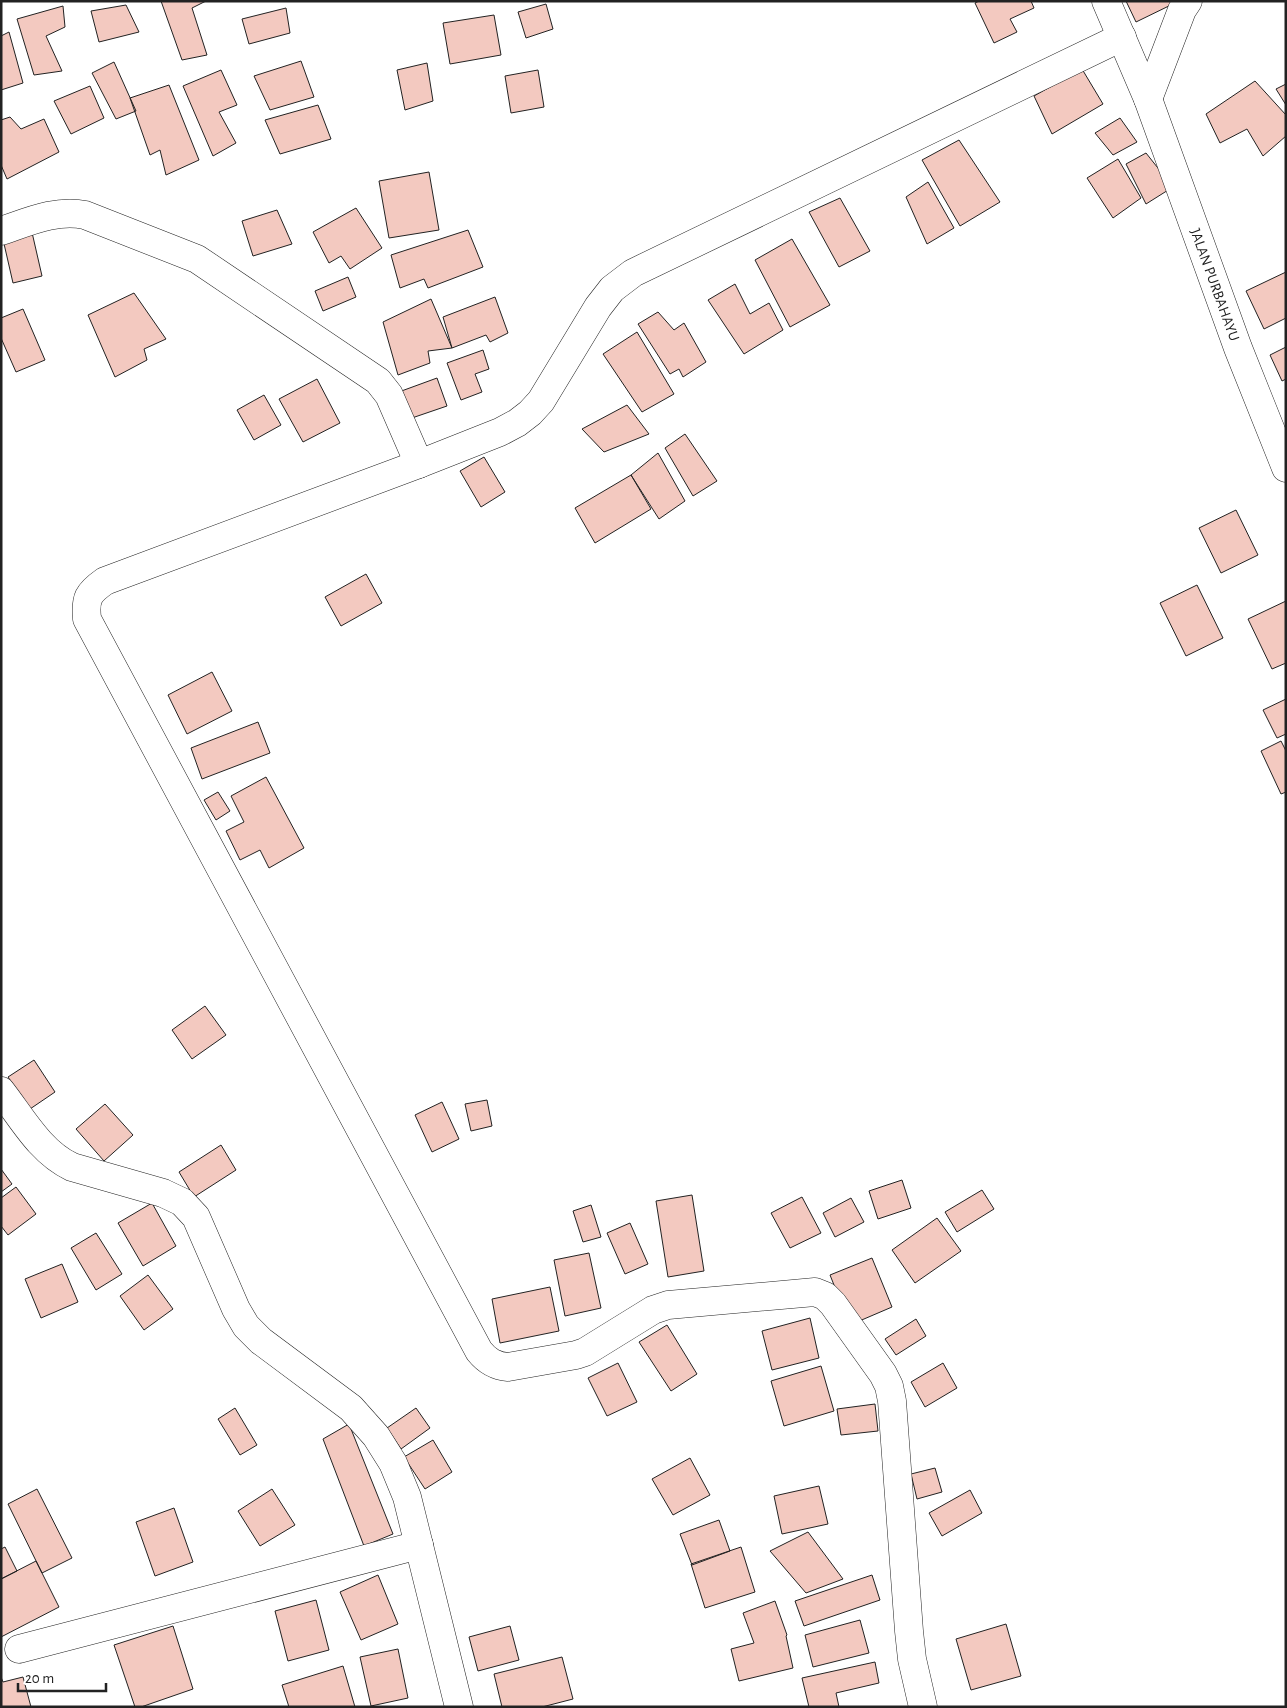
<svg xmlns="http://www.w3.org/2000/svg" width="1287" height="1708" viewBox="0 0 1287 1708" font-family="'Alegreya Sans',sans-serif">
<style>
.building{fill:#f3c9c0;stroke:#222}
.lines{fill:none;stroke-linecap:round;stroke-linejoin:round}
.minor-casing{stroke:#222;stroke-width:29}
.minor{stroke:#fff;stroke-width:28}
.labels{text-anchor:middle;stroke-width:4;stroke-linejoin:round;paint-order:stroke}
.street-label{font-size:15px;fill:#222;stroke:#fff}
</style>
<rect width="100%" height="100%" fill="#fff"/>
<path class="building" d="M161,1H206L192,8L207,55L182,60Z
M979,1H1031L1034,8L1010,19L1017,32L994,43L975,3Z
M1126,1H1174L1175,3L1136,22Z
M546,4L553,29L526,38L518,12Z
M126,5L139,32L99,42L91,11Z
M63,6L65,27L46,36L62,71L34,75L17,19Z
M286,8L290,33L249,44L242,19Z
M494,15L501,55L450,64L443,23Z
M9,32L23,83L1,90V36Z
M301,61L314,97L270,110L254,76Z
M114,62L136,111L116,119L92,73Z
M427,63L433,101L405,110L397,70Z
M1082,69L1103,104L1052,134L1034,96Z
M221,70L237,105L219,112L236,143L213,156L183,86Z
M538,70L544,107L511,113L505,76Z
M1255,81L1286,115V136L1263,156L1247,129L1220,143L1206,114Z
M1286,84V105L1276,89Z
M169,85L199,160L166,175L160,150L150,155L130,98Z
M90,86L104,118L71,134L54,101Z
M318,105L331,139L280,154L265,120Z
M10,117L21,129L44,119L59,152L7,179L1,165V120Z
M1120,118L1137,142L1113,155L1095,133Z
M959,140L1000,202L960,226L922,160Z
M1146,153L1173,187L1146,204L1126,164Z
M1118,159L1141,198L1113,218L1087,178Z
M429,172L439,230L389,238L379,181Z
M928,182L954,228L927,244L906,197Z
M840,198L870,251L839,267L809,212Z
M356,208L382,248L350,269L341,256L329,263L313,232Z
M277,210L292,244L253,256L242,221Z
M31,228L42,276L13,283L2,235Z
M468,230L483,267L428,288L424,279L400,288L391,255Z
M792,239L830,305L790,327L755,260Z
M1286,272V318L1264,329L1246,291Z
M348,277L356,297L323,311L315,291Z
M735,284L750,314L769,303L783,330L744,354L708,300Z
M134,293L166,339L144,349L147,360L115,377L88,315Z
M495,297L508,333L490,342L486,335L452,348L443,317Z
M431,299L452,348L428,351L430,363L398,375L383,322Z
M23,309L45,360L16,372L1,338V318Z
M658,312L674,330L684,323L706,362L683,377L679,369L670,374L638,324Z
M637,332L674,394L642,412L603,354Z
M1286,347V379L1282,381L1270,355Z
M483,350L489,369L475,374L482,392L461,400L447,363Z
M437,378L447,406L406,420L396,393Z
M317,379L340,423L303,442L279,399Z
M264,395L281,425L254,440L237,410Z
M627,405L649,434L604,452L582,429Z
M685,434L717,481L693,496L665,448Z
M658,453L685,501L659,519L631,475Z
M484,457L505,492L481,507L460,471Z
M631,475L651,509L595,543L575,508Z
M1236,510L1258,555L1221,573L1199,528Z
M366,574L382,603L341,626L325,597Z
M1197,585L1223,638L1186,656L1160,603Z
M1286,601V663L1272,669L1248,619Z
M212,672L232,711L187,734L168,695Z
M1286,699V734L1277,738L1263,710Z
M258,722L270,753L202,779L191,748Z
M1281,741L1286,751V792L1281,794L1261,751Z
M266,777L304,848L269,868L260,850L240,860L226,831L244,822L231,796Z
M218,792L230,811L216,820L204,800Z
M205,1006L226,1035L192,1059L172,1030Z
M34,1060L55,1092L30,1109L8,1077Z
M487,1100L492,1126L471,1131L465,1104Z
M442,1102L459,1139L432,1152L415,1115Z
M105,1104L133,1135L104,1161L76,1129Z
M221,1145L236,1170L194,1197L179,1172Z
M1,1169L12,1184L1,1192Z
M902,1180L911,1208L878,1219L869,1191Z
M16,1187L36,1214L8,1235L1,1226V1198Z
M982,1190L994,1209L957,1232L945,1212Z
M692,1195L704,1271L668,1277L656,1201Z
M802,1197L821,1233L790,1248L771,1213Z
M851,1198L864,1222L835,1237L823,1213Z
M152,1203L176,1246L143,1266L118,1223Z
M591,1205L601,1237L583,1242L573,1211Z
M937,1218L961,1251L915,1283L892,1250Z
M630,1223L648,1264L625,1274L607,1233Z
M96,1233L122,1274L96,1290L71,1248Z
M589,1253L601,1308L565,1316L554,1260Z
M872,1258L892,1307L850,1325L830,1275Z
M62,1264L78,1302L41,1318L25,1279Z
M148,1275L173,1309L144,1330L120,1296Z
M550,1287L559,1331L500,1343L492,1299Z
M810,1318L819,1358L772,1370L762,1331Z
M916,1319L926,1336L896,1355L885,1339Z
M667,1325L697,1374L671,1391L639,1342Z
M618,1363L637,1402L607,1416L588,1378Z
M943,1363L957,1388L925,1407L911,1382Z
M821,1366L834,1411L784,1426L771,1381Z
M875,1404L878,1431L841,1435L837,1409Z
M235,1408L257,1445L240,1455L218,1419Z
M416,1408L430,1428L401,1449L387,1428Z
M349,1424L393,1534L364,1546L323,1439Z
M433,1440L452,1472L425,1489L404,1457Z
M690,1458L710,1495L673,1515L652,1479Z
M935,1468L942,1492L917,1499L911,1474Z
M819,1486L828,1524L782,1534L774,1496Z
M37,1489L72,1558L42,1573L8,1504Z
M272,1489L295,1525L260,1546L238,1511Z
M970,1490L982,1513L942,1536L929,1513Z
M174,1508L193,1562L155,1576L136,1522Z
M719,1520L730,1551L692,1565L680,1534Z
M808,1532L843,1579L806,1593L770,1551Z
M5,1547L17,1571L1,1579V1549Z
M741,1547L755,1592L705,1608L691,1564Z
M36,1561L59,1607L1,1637V1579Z
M378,1575L398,1624L361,1640L340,1592Z
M872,1575L880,1600L804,1626L795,1601Z
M316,1600L329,1650L288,1661L275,1611Z
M775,1601L787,1635L786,1636L793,1668L739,1681L731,1649L754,1643L743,1613Z
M860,1620L869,1653L813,1667L805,1635Z
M1006,1624L1021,1676L971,1690L956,1639Z
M173,1626L193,1689L141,1707H135L114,1645Z
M510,1626L519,1660L478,1671L469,1637Z
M398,1649L408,1698L371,1706L360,1657Z
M562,1657L573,1699L542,1707H502L494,1674Z
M875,1662L879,1683L836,1693L839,1707H809L802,1678Z
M343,1666L355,1707H289L282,1685Z
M1,1677L3,1682L23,1677L31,1707H1Z"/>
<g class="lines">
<g class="minor-casing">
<g id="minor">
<path id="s1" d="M1106,1L1148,99L1238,348L1286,468"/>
<path d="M1148,99L1182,10L1188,1"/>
<path d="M1,231C28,222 56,209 85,215L197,259L378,381L389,395L419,464"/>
<path d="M1,1091C22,1118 40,1152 72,1167L163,1193L182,1202L196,1217L236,1309L246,1326L261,1341L351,1408L376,1436L393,1463L407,1497L459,1707"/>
<path d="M19,1649L419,1545"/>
<path d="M923,1707L912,1659L909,1631L892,1401L889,1386L883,1374L833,1304L825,1296L815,1292L668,1305L653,1310L585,1352L576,1355L508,1367C495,1366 487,1361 479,1351L87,619C85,598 88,593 105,581L419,464L500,432L517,423L530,413L541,401L598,307L612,289L633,273L1122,37"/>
</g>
</g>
<use href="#minor" class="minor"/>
</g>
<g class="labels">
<g class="street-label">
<text dy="5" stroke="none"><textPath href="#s1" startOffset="304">JALAN PURBAHAYU</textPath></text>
</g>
</g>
<rect width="1287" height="1708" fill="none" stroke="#222222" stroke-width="5"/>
<path d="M18 1683v8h88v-8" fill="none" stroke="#222222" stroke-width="2.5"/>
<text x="25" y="1683" font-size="15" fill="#222222" stroke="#ffffff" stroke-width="4" paint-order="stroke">20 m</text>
</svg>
